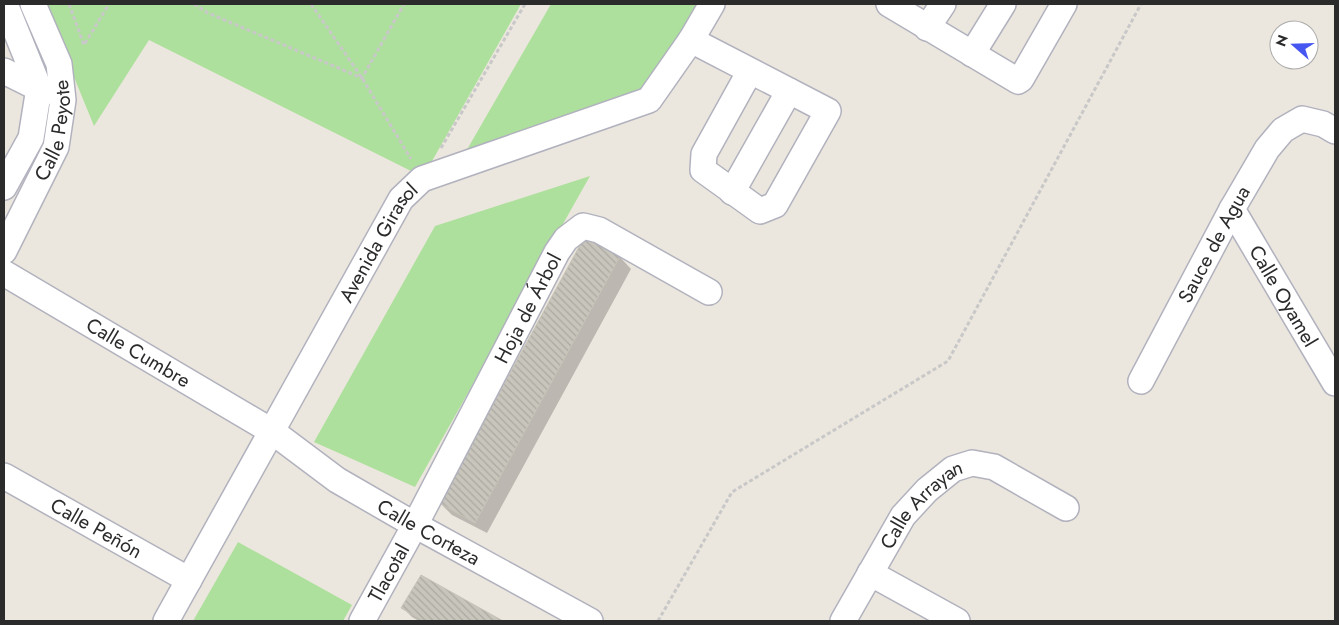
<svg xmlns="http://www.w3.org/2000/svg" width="1339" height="625" viewBox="0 0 1339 625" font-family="Jost,sans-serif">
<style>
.park{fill:#aee09d}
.shadow{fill:#0003}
.building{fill:url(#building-back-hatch);stroke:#c7c3b7}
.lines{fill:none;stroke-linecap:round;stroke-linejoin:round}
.minor-casing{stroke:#b1b2be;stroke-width:28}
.path{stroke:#c8c8c8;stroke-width:3;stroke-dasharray:4 2.5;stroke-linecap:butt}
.minor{stroke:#fff;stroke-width:25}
.labels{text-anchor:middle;stroke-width:4.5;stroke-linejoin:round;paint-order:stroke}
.street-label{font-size:20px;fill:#2b2b2b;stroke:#fff}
</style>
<defs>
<pattern id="building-back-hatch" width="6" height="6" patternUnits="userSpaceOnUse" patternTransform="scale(1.25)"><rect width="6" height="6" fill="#c8c5bc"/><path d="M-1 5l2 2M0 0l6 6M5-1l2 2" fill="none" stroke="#aca9a2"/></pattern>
</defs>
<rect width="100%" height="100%" fill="#ece7de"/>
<path class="park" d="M44,4H521L423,177L149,40L94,126Z
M551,4H703L652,92L461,160Z
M590,176L415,487L314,442L435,226Z
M238,542L352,605L343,621H193Z"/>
<path class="shadow" d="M585,238L620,257L631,269L487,533L452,515L440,503Z
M422,576L500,621H419L412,617L403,608Z"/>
<path class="building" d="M585,236L620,256L475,523L439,503Z
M421,575L503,621H424L401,608Z"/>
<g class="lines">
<g class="minor-casing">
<g id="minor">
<path d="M889,4L1018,81L1021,79L1064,4"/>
<path d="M927,28L943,4"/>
<path d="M691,40L828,111L775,205L760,211L703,170L704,154L750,71"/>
<path d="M972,54L1003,4"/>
<path d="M4,71L46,92"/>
<path d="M4,187L31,138L39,88L5,4"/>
<path d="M732,192L789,91"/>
<path id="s1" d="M1232,209L1335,383"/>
<path id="s2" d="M4,251L56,147L63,100L59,64L33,4"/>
<path id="s3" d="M4,273L273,432L337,480L415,525L590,621"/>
<path id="s4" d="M1141,381L1232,209L1267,149L1283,130L1302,119L1323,124L1335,131"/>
<path id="s5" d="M4,476L189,580"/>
<path d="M870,573L957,621"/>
<path id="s6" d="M166,621L401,199L422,179L649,100L691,40L712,4"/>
<path id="s7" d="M362,621L415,525L557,252L566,239L583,226L599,230L709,292"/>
<path id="s8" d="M843,621L903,516L927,490L953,469L972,463L994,467L1066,508"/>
</g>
</g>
<path class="path" d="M69,4L84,45L109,4
M194,4L208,13L362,78L404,4
M311,4L362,78L411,159
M441,148L525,4
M658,621L732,492L948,361L1141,4"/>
<use href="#minor" class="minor"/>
</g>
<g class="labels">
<g class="street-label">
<text dy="7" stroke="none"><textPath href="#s2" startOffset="132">Calle Peyote</textPath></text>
<text dy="7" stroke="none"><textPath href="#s4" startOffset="155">Sauce de Agua</textPath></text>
<text dy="7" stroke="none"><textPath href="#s6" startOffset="434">Avenida Girasol</textPath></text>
<text dy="7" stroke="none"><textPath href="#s1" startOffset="101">Calle Oyamel</textPath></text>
<text dy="7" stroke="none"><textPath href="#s7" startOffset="354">Hoja de Árbol</textPath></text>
<text dy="7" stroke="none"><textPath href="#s3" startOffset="156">Calle Cumbre</textPath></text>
<text dy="7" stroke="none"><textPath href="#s8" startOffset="142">Calle Arrayan</textPath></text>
<text dy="7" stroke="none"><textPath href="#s5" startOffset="106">Calle Peñón</textPath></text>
<text dy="7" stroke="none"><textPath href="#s3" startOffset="498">Calle Corteza</textPath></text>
<text dy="7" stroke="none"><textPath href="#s7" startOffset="55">Tlacotal</textPath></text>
</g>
</g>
<rect width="1339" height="625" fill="none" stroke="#2b2b2b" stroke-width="10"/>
<g transform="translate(1294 45) rotate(290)"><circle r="24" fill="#ffffff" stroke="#aaaaaa"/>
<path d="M0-4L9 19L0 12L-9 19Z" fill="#4656f1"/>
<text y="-8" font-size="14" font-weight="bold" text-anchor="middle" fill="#2b2b2b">N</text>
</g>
</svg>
